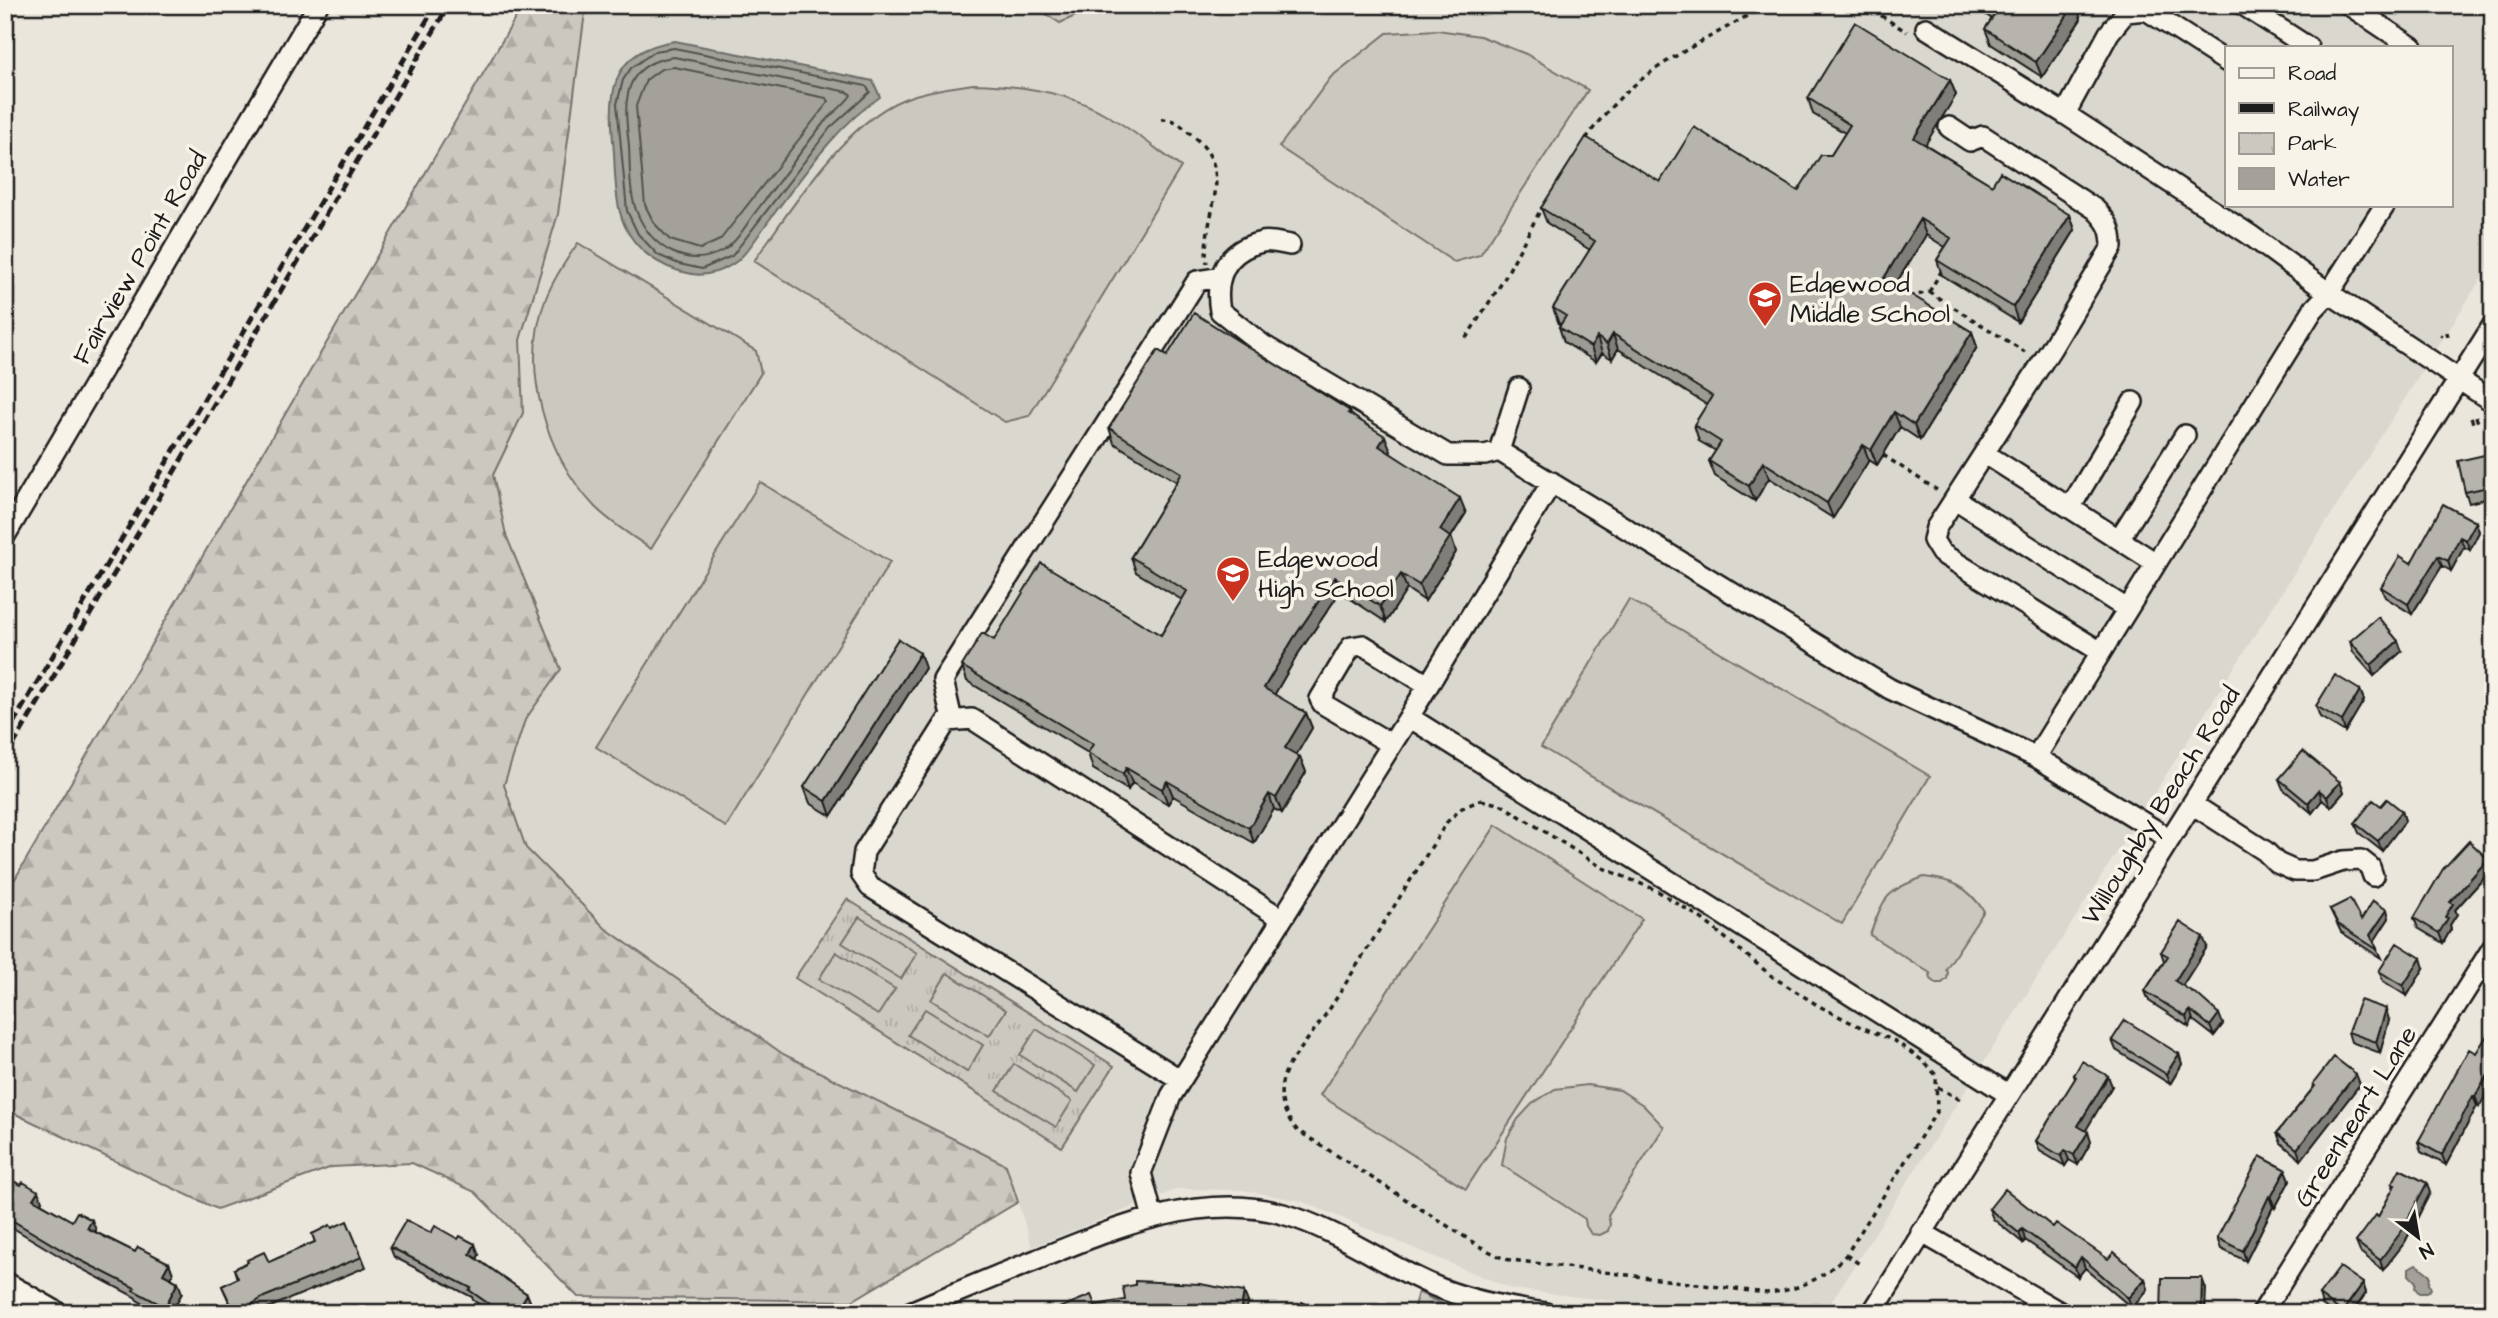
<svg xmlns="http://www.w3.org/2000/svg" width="2498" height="1318" viewBox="0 0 2498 1318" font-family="'Architects Daughter',sans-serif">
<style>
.built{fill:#dad7ce;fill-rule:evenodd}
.forest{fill:url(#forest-firs);stroke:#74726e;stroke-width:2}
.park{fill:url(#park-tufts);stroke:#74726e;stroke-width:2}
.pitch{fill:#ccc8c0;stroke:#74726e;stroke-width:2}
.water{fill:#a3a19a;stroke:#6d6c68;stroke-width:2}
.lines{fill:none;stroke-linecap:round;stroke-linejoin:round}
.shore{stroke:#52514e;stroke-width:2}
.minor-casing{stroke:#1c1c1c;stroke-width:24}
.path{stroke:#1c1c1c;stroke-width:3.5;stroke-dasharray:5 5;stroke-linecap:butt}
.minor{stroke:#f7f3e8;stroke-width:19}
.rail{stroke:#1c1c1c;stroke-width:5;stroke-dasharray:10 5;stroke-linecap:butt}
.wall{fill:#9d9b94;stroke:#1c1c1c;stroke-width:2}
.shaded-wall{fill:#7f7e78;stroke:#1c1c1c;stroke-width:2}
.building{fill:#b6b4ac;stroke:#1c1c1c;stroke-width:2}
.labels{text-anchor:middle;stroke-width:7;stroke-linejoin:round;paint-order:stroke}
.street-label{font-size:26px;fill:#1c1c1c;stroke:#f7f3e8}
.poi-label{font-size:26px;fill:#1c1c1c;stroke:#f7f3e8;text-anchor:start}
</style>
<defs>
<pattern id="forest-firs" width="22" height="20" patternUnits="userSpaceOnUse" patternTransform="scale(1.75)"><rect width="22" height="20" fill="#ccc8c0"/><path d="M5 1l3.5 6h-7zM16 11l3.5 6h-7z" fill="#afaba4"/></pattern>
<pattern id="park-tufts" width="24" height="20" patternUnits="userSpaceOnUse" patternTransform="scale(1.75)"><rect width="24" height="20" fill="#ccc8c0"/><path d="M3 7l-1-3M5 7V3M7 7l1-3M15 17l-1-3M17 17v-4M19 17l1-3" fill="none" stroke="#afaba4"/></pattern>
</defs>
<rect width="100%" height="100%" fill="#eae6dc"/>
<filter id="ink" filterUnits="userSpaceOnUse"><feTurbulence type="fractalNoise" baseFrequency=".0143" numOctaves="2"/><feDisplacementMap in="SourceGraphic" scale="14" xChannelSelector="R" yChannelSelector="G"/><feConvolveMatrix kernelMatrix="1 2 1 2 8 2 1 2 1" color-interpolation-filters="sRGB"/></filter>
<g filter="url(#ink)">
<path class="built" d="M586,5H721L734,13L872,5H1032L1060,23L1099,5H2493V260L1828,1307L1821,1313H1711L1512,1289L1301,1201L1242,1190L1178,1189L1032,1247L1006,1165L783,1054L605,928L526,848L504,785L525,720L561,669L506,535L493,475L523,413L520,340L558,214ZM2227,47H2451V205H2227Z"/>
<path class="forest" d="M523,5H586L558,214L520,340L523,413L493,475L506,535L561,669L525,720L504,785L526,848L605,928L783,1054L1006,1165L1018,1202L852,1301L578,1297L475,1192L412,1163L332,1167L217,1209L5,1109V896Z
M1032,5H1099L1060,23Z
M1418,1292L1460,1313H1412Z"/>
<path class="park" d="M847,899L1114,1066L1062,1147L795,978Z"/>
<path class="pitch" d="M1437,30L1480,36L1526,54L1588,90L1480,255L1454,262L1279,147L1331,77L1387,33Z
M973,84C1016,85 1067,92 1105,114C1132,129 1156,149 1181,167L1029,416L1005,422L754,261C791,209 844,123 904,99C926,90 950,88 973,84Z
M578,243L756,351L761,373L651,549C632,536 611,523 595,507C545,454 519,368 546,298C554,278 566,260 578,243Z
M760,482L890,562L726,827L596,747Z
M1629,599L1930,776L1842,924L1541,747Z
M1496,825L1642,919L1466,1189L1320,1095Z
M1924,877C1953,880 1967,886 1984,911L1946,969L1948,973L1947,979L1942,983H1936L1931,979L1930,973L1870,935C1884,897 1885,891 1924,877Z
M859,917L917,953L901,979L842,943Z
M836,952L895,989L878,1015L819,979Z
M947,973L1006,1010L989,1036L931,1000Z
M925,1009L983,1045L967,1072L908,1035Z
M1036,1029L1095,1065L1078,1092L1020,1055Z
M1014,1064L1072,1101L1056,1127L997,1091Z
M1587,1085L1620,1090L1643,1105L1664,1127L1608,1215L1610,1224L1608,1231L1600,1235L1591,1234L1586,1226L1585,1219L1502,1165L1507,1138L1518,1119L1532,1104L1555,1089Z"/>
<path class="water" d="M675,41L873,81L880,97C834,128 804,175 770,219C760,232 750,250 737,261C726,270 706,277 692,274C658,268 629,247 620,212C615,194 615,172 614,153C609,97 606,51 675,41Z
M2416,1264L2430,1275L2429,1284L2431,1289L2426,1293H2419L2415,1288L2416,1282L2409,1275V1268Z"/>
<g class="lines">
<path class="shore" d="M674,48L866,86L870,92L830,128L732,256L702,269L679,264L658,255L638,234L627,211L617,104L623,80L631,68L655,51Z
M674,57L848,92L851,95C844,106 831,114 822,125C799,154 777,184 754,214C746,225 736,243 724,250C687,271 650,247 636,210C629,191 630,166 629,146C627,125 623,104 631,84C639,66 656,59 674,57Z
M674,67L826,98L829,101L720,240L700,249L670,240L654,223L645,205L636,106L646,80L661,69Z"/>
<g class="minor-casing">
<path id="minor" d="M2243,5L2308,47
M2349,5L2412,47
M1926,28L2065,114
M2227,62L2146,10L2126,12L2109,33L2065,114L2250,235L2329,293L2493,402
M1949,127L1970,141L1983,136L2095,209C2108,222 2112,229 2112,247L2051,349L1936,528L1933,540L1941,553L2101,652
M1290,245C1282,244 1270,240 1262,242C1226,250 1214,277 1220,311L1263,345L1448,455H1485L1499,451L1890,689L2036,757L2170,839
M1499,451L1519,388
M1984,453L2156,563
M1955,499L2127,609
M2070,508L2133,402
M5,536L318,5
M2119,539L2185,435
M1409,717L2008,1094
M952,720L943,680L1197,281L1221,277
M1391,744L1323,704L1320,699L1351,647L1363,645L1428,685
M2036,757L2313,310L2329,293L2385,205
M2192,804L2265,851L2277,863L2295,871H2313L2343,861L2361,860L2370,867L2373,876
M1181,1080L870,887L861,874L864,852L947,721L972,719L1282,919
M1153,1218L1141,1173L1171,1096L1409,717L1552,482
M1921,1232L2061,1313
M5,1282L59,1313
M12,1313L23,1292
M908,1313C951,1295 993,1277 1036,1260C1112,1229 1200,1191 1283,1214C1340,1230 1388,1268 1442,1289C1476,1302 1510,1308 1545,1313
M1872,1313L2493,325
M2262,1313L2493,947"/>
</g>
<path class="path" d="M1864,5L1907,32
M1161,119C1176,119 1182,126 1193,136C1239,174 1200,217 1207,263
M1586,139C1635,66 1695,49 1765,5
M1929,292L1942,270
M1909,297L1929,292L2025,352
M2447,332L2448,337
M2441,337L2442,334
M1466,338L1503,281L1542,207
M2476,417L2479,425
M2471,418L2474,425
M1883,455L1937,490
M1481,800L1502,805L1603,868L1656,890L1702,919L1773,977L1819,1006L1854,1024L1895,1041L1923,1061L1936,1075L1937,1111L1846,1255C1823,1278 1799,1291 1766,1293L1504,1259L1479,1246L1297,1130C1281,1111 1275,1089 1289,1065L1329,1010L1447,822L1462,808Z
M1938,1087L1964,1102
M1846,1255L1861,1265"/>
<use href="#minor" class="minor"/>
<path class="rail" d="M5,737L436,5
M5,759L449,5"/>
</g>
<path class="wall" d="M1972,5H2076L2081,19L2042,77L1991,44L1985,29L1992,19Z
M1950,80L1956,95L1925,144L1992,185L2070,215L2075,230L2018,322L1942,275L1937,260L1945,247L1926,235L1895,285L1972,332L1977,347L1920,440L1900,427L1877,465L1869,460L1833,518L1769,478L1755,501L1715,476L1709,461L1716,451L1699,441L1694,425L1707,405L1618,349L1612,359L1602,353L1596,362L1564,342L1559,327L1560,324H1559L1553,308L1590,250L1547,223L1541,208L1660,182L1798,191L1831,155L1845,133L1813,114L1808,98Z
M1167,356L1350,411L1351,414L1391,451L1390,453L1466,513L1451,537L1456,552L1425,601L1407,589L1386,622L1340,592L1298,654L1274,695L1306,713L1312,728L1296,755L1300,757L1306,772L1282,813L1274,809L1254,843L1173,796L1168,804L1132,783L1128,790L1093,769L1088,753L967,681L962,666L994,640L1161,635L1182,600L1136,572L1131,557L1177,482L1114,443L1109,428Z
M2493,453V497L2469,503L2465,492Z
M2476,522L2479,532L2470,550L2464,547L2451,571L2442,566L2412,614L2385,597L2381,587Z
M2350,641L2402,651L2374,676L2353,652Z
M925,668L831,816L810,803L804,787Z
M2360,690L2364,700L2345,732L2320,717L2316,706Z
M2279,779L2340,782L2344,792L2331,807L2322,800L2312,813L2283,789Z
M2493,786V819L2489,818L2485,808Z
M2381,806L2402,811L2405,821L2382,851L2359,833L2355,823Z
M2488,859L2492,869L2455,910L2457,914L2450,925L2451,929L2443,943L2418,928L2414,918Z
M2330,909L2361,920L2387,910L2389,918L2373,942L2381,958L2341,932Z
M2207,947L2182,986L2223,1024L2214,1036L2193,1020L2189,1027L2149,1001L2145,991L2164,961L2161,952Z
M2424,968L2407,996L2383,981L2379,971Z
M2389,1020L2380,1053L2351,1042L2348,1032Z
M2112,1040L2179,1054L2182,1064L2170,1084L2116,1050Z
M2476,1053L2479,1107L2477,1106L2446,1165L2421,1152L2418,1142Z
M2074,1075L2112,1086L2085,1131L2091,1142L2078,1165L2069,1160L2065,1166L2040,1151L2036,1141L2075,1079Z
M2313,1084H2360L2301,1160L2281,1143L2277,1133L2314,1087Z
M2286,1170L2290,1180L2275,1208L2273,1207L2246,1261L2221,1249L2217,1238Z
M5,1177L42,1201L41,1203L72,1221L96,1230L95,1232L135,1252L169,1263L173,1274L170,1278L182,1293L171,1313H160L137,1300L135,1297L76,1266L8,1225L6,1227H5Z
M2392,1184L2430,1193L2405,1242L2383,1270L2360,1252L2356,1242L2378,1217L2394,1188Z
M1989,1209L2053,1227L2108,1259L2145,1279L2148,1289L2132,1308L2085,1268L2078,1277L2025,1240L2023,1243L1993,1219Z
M332,1228L362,1257L366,1267L268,1308L259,1313H234L222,1286L237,1279L234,1269L269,1262L315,1242L312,1234Z
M431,1233L479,1255L477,1259L527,1294L531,1304L526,1313H491L473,1300L472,1297L394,1257L390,1247Z
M2363,1283L2366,1293L2352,1313H2333L2322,1305L2319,1295Z"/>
<path class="shaded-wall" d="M2074,5H2076L2081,19L2042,77L2036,62Z
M1950,80L1956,95L1920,153L1914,138Z
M2070,215L2075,230L2018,322L2013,307Z
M1920,219L1926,235L1890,293L1884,278Z
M1972,332L1977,347L1920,440L1914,425Z
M1613,334L1618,349L1612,359L1607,344Z
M1597,337L1602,353L1596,362L1591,347Z
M1894,412L1900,427L1877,465L1871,450Z
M1385,436L1391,451L1384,462L1379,446Z
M1863,445L1869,460L1833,518L1827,503Z
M1763,462L1769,478L1755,501L1749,486Z
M1460,498L1466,513L1451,537L1456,552L1425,601L1419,585L1440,530Z
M2476,522L2479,532L2470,550L2466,540Z
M2460,537L2464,547L2451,571L2448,561Z
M2438,556L2442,566L2412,614L2408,604Z
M1401,574L1407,589L1386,622L1380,606Z
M1335,577L1340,592L1298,654L1269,704L1264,688L1293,639Z
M2398,641L2402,651L2374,676L2371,665Z
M920,653L925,668L831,816L826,801Z
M2360,690L2364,700L2345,732L2342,721Z
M1306,713L1312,728L1291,764L1285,748Z
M1300,757L1306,772L1282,813L1276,798Z
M1126,768L1132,783L1128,790L1123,774Z
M1167,781L1173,796L1168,804L1162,789Z
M2340,782L2344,792L2331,807L2327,797Z
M2319,790L2322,800L2312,813L2308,803Z
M1269,794L1274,809L1254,843L1249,828Z
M2402,811L2405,821L2382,851L2378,841Z
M2488,859L2492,869L2455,910L2457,914L2450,925L2451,929L2443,943L2439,933L2450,902Z
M2387,910L2389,918L2373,943L2370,935Z
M2203,937L2207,947L2179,991L2175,981Z
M2421,958L2424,968L2407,996L2403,986Z
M2386,1009L2389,1020L2380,1053L2376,1042Z
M2190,1010L2193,1020L2189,1027L2186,1017Z
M2219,1014L2223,1024L2214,1036L2210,1026Z
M2179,1054L2182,1064L2170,1084L2166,1074Z
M2493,1067V1083L2479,1107L2475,1096Z
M2356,1074L2360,1084L2301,1160L2297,1149Z
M2108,1076L2112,1086L2082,1137L2078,1126Z
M2473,1096L2477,1106L2446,1165L2442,1155Z
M2088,1132L2091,1142L2078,1165L2074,1155Z
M2065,1150L2069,1160L2065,1166L2061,1156Z
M2286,1170L2290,1180L2275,1208L2271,1197Z
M2427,1183L2430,1193L2405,1242L2383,1270L2380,1260Z
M38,1191L42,1201L37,1209L33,1199Z
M2269,1196L2273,1207L2246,1261L2243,1251Z
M92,1220L96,1230L91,1239L87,1228Z
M2022,1229L2025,1240L2023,1243L2019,1233Z
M475,1244L479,1255L474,1264L470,1254Z
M2081,1257L2085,1268L2078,1277L2075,1267Z
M169,1263L173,1274L167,1284L163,1274Z
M2202,1278L2206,1289L2205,1313H2201Z
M2145,1279L2148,1289L2132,1308L2128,1298Z
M178,1282L182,1293L171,1313H167L165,1307Z
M2363,1283L2366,1293L2352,1313H2342Z
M1244,1292L1248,1302L1246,1313H1240Z
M527,1294L531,1304L526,1313H516Z"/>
<path class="building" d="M1989,5H2074L2036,62L1985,29L1997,11Z
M1855,22L1950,80L1914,138L1992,185L2000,172L2070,215L2013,307L1937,260L1951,238L1920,219L1884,278L1972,332L1914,425L1894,412L1871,450L1863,445L1827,503L1763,462L1749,486L1709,461L1721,442L1694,425L1712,396L1613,334L1607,344L1597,337L1591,347L1559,327L1566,316L1553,308L1595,241L1541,208L1586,137L1660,182L1694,127L1798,191L1821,155H1831L1850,125L1808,98Z
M1194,313L1350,411L1348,413L1385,436L1379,446L1460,498L1440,530L1450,537L1419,585L1401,574L1380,606L1335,577L1293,639L1264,688L1306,713L1285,748L1300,757L1276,798L1269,794L1249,828L1167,781L1162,789L1126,768L1123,774L1088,753L1093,744L962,666L982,633L994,640L1041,563L1161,635L1187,591L1131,557L1182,473L1109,428L1158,350L1167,356Z
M2493,453V486L2465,492L2458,461Z
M2443,504L2476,522L2466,540L2460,537L2448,561L2438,556L2408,604L2381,587L2400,556L2411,563Z
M2378,617L2398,641L2371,665L2350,641Z
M898,639L920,653L826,801L804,787Z
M2335,675L2360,690L2342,721L2316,706Z
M2303,751L2340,782L2327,797L2319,790L2308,803L2279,779Z
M2493,786V810L2485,808Z
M2387,799L2402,811L2378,841L2355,823L2373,800L2381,806Z
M2469,841L2488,859L2450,902L2453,904L2445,917L2448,918L2439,933L2414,918L2443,869Z
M2350,899L2361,920L2373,901L2387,910L2370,935L2378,950L2338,924L2330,909Z
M2180,922L2203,937L2175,981L2199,996L2219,1014L2210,1026L2190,1010L2186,1017L2145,991L2168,956L2161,952Z
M2397,943L2421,958L2403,986L2379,971Z
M2360,1000L2386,1009L2376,1042L2348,1032Z
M2125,1020L2179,1054L2166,1074L2112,1040Z
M2493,1026V1067L2475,1096H2473L2442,1155L2418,1142L2469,1049L2476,1053Z
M2334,1057L2356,1074L2297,1149L2277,1133L2315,1086L2313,1084Z
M2082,1061L2108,1076L2078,1126L2088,1132L2074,1155L2065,1150L2061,1156L2036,1141L2076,1077L2074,1075Z
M2260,1156L2286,1170L2271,1197L2269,1196L2243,1251L2217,1238Z
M2400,1169L2427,1183L2401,1232L2380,1260L2356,1242L2376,1215L2378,1217L2395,1185L2392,1184Z
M5,1177L21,1185L23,1182L38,1191L33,1199L72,1221L77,1212L92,1220L87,1228L135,1252L138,1247L169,1263L163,1274L178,1282L165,1307L133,1290L135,1288L72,1256L5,1216Z
M2005,1189L2053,1227L2056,1223L2108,1259L2114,1252L2145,1279L2128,1298L2081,1257L2075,1267L2022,1229L2019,1233L1989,1209Z
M406,1220L431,1233L435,1226L458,1239L460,1236L475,1244L470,1254L527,1294L516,1313H502L469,1290L471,1288L390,1247Z
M347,1221L362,1257L264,1297L238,1313H235L222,1286L238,1278L234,1269L248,1262L247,1260L264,1252L269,1262L315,1242L312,1234L330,1225L332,1228Z
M2340,1267L2363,1283L2342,1312L2319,1295Z
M2162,1278H2202L2201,1313H2161Z
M1135,1281L1200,1284L1244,1292L1240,1313H1047L1091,1295L1095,1305L1125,1300L1123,1287L1135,1285Z
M1302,1302L1323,1313H1296Z"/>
</g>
<defs>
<g id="school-pin" transform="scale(1.75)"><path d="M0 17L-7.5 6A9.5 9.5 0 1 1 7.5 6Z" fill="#c8321e" stroke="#f7f3e8"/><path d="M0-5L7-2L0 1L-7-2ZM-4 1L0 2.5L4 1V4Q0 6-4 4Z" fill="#fff"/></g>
</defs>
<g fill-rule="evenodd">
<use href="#school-pin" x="1765" y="298"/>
<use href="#school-pin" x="1233" y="573"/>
</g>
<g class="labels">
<g class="street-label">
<text transform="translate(139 257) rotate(-60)" y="9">Fairview Point Road</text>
<text transform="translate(2160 805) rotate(-58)" y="9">Willoughby Beach Road</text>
<text transform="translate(2355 1116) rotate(-58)" y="9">Greenheart Lane</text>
</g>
<g class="poi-label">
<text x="1790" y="292">Edgewood<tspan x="1790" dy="30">Middle School</tspan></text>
<text x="1258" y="567">Edgewood<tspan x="1258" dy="30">High School</tspan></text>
</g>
</g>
<rect width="2498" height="1318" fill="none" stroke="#f7f3e8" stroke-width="28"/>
<rect x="14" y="14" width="2470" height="1290" fill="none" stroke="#1c1c1c" stroke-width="2.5" filter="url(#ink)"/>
<rect x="2225" y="46" width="228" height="161" fill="#f7f3e8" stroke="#9f9d96" stroke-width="2"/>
<rect x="2239" y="68" width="35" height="10" fill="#f7f3e8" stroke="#9f9d96" stroke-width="2"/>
<text x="2288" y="80" font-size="21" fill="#1c1c1c">Road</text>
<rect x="2239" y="103" width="35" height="10" fill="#1c1c1c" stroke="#9f9d96" stroke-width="2"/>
<text x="2288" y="116" font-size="21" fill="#1c1c1c">Railway</text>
<rect x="2239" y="133" width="35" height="21" fill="url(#park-tufts)" stroke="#9f9d96" stroke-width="2"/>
<text x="2288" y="150" font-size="21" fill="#1c1c1c">Park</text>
<rect x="2239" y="168" width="35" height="21" fill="#a3a19a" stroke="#9f9d96" stroke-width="2"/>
<text x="2288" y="186" font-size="21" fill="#1c1c1c">Water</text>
<g transform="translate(2418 1237) rotate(149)" stroke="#f7f3e8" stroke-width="5" paint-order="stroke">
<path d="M0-5L12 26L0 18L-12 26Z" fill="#1c1c1c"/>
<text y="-10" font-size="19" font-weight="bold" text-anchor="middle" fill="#1c1c1c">N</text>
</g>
</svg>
